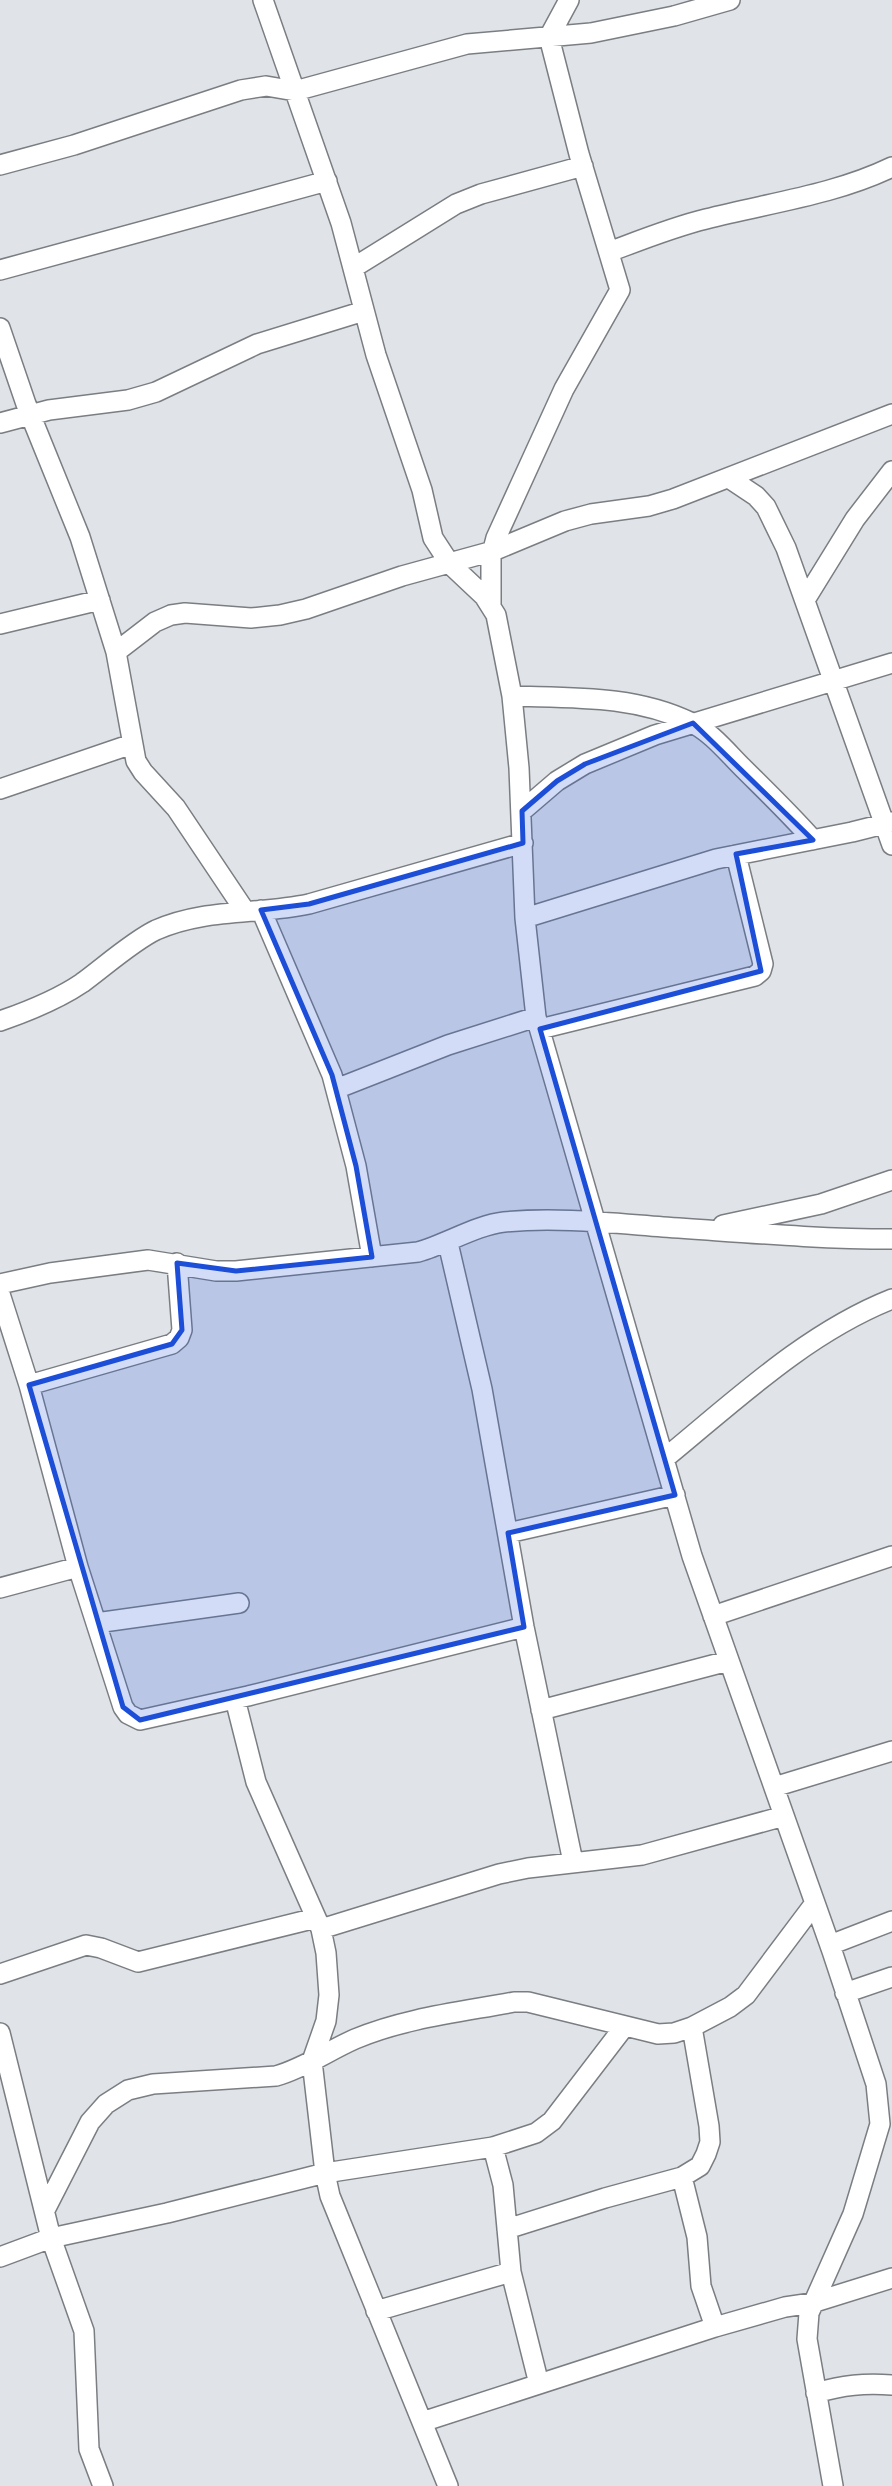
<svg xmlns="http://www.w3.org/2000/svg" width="892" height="2486" viewBox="0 0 892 2486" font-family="'DM Sans',sans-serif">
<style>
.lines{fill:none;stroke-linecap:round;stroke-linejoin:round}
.minor-casing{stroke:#7a7e82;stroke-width:22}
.minor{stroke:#fff;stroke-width:19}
.marked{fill:#1d4ed8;fill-opacity:0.2;stroke:#1d4ed8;stroke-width:5;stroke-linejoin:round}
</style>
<rect width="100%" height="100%" fill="#e0e4e9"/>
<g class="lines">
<g class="minor-casing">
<path id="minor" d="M263,0L341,223L376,355L422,490L433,538L450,564L484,596L496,615L512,696L519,768L525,918L536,1017L692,1556L832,1951L876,2084L880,2124L853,2214L809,2313L807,2339L833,2486
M0,165L74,145L241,90L266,86L295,91L467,44L591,33L674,16L730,0
M609,252C641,240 673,227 706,219C768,203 834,195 892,167
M353,268L456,204L481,194L583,166
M0,270L327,181
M0,328L26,404L80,537L116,652L136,761L143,772L176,808L245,911
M0,423L49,410L128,400L156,392L257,344L364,311
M729,478L756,496L766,507L786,548L892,845
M805,600L855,519L892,471
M491,604V557L496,538L564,389L620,290L579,154L549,37L569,0
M0,624L100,600
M116,652L155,622L171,615L185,613L251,618L280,615L306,609L402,576L493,551L565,521L591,514L649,506L673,499L892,414
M512,696C572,698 634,695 690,722C710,731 727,752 742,767C766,791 790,814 813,840
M0,789L132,744
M522,811L557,781L585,764L655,735L892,663
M261,910L332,1075L356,1166L372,1257
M525,918L716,859L852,832L892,822
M0,1021C29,1011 57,1000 82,983C104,967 133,941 156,930C205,908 258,915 309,904L523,843
M540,1029L755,976L761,971L763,964L736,855
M336,1089L448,1045L536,1017
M723,1225L821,1204L892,1180
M448,1243L482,1389L524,1627L573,1862
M0,1284L50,1273L148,1260L216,1271H236L418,1252C446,1244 477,1225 504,1222C557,1217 610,1223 663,1227C740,1232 815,1239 892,1239
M0,1294L29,1385L78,1567L123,1707L128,1714L140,1720L248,1696L524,1627
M29,1385L172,1344L179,1338L182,1330L177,1263
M664,1459C735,1401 806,1333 892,1299
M508,1533L675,1495
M0,1588L78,1567
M713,1616L892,1556
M96,1623L239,1603
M235,1699L256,1782L321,1929L326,1953L329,1995L326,2021L312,2061L325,2173L330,2196L448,2486
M541,1710L728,1661
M774,1787L892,1751
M321,1929L499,1874L528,1868L642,1855L784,1816
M830,1945L892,1921
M0,1974L86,1945L101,1948L138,1962L316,1918
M845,1993L892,1977
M0,2033L51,2238L84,2331L89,2449L103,2486
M493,2147L503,2185L511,2272L539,2384
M682,2177L697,2237L701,2286L715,2327
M45,2210L90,2122L106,2104L128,2090L153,2084L276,2076C304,2068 328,2051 355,2039C405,2018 461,2012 514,2002H528L658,2034L674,2033L692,2027L730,2007L746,1995L815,1903
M507,2229L605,2198L682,2177L700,2166L706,2154L710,2142L709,2126L692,2027
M0,2257L51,2238L167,2213L325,2173L493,2147L536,2133L552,2121L624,2027
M376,2311L511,2272
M816,2393C843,2385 864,2383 892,2385
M422,2422L715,2327L785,2307L812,2303L892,2278"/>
</g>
<use href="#minor" class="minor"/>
</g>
<path class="marked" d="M693,723L813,840L736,854L761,971L540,1029L675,1495L508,1533L524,1627L140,1720L123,1707L29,1385L172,1344L182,1330L177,1263L236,1271L372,1257L356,1166L332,1075L261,910L309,904L523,843L522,811L557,781L585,764Z"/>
</svg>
